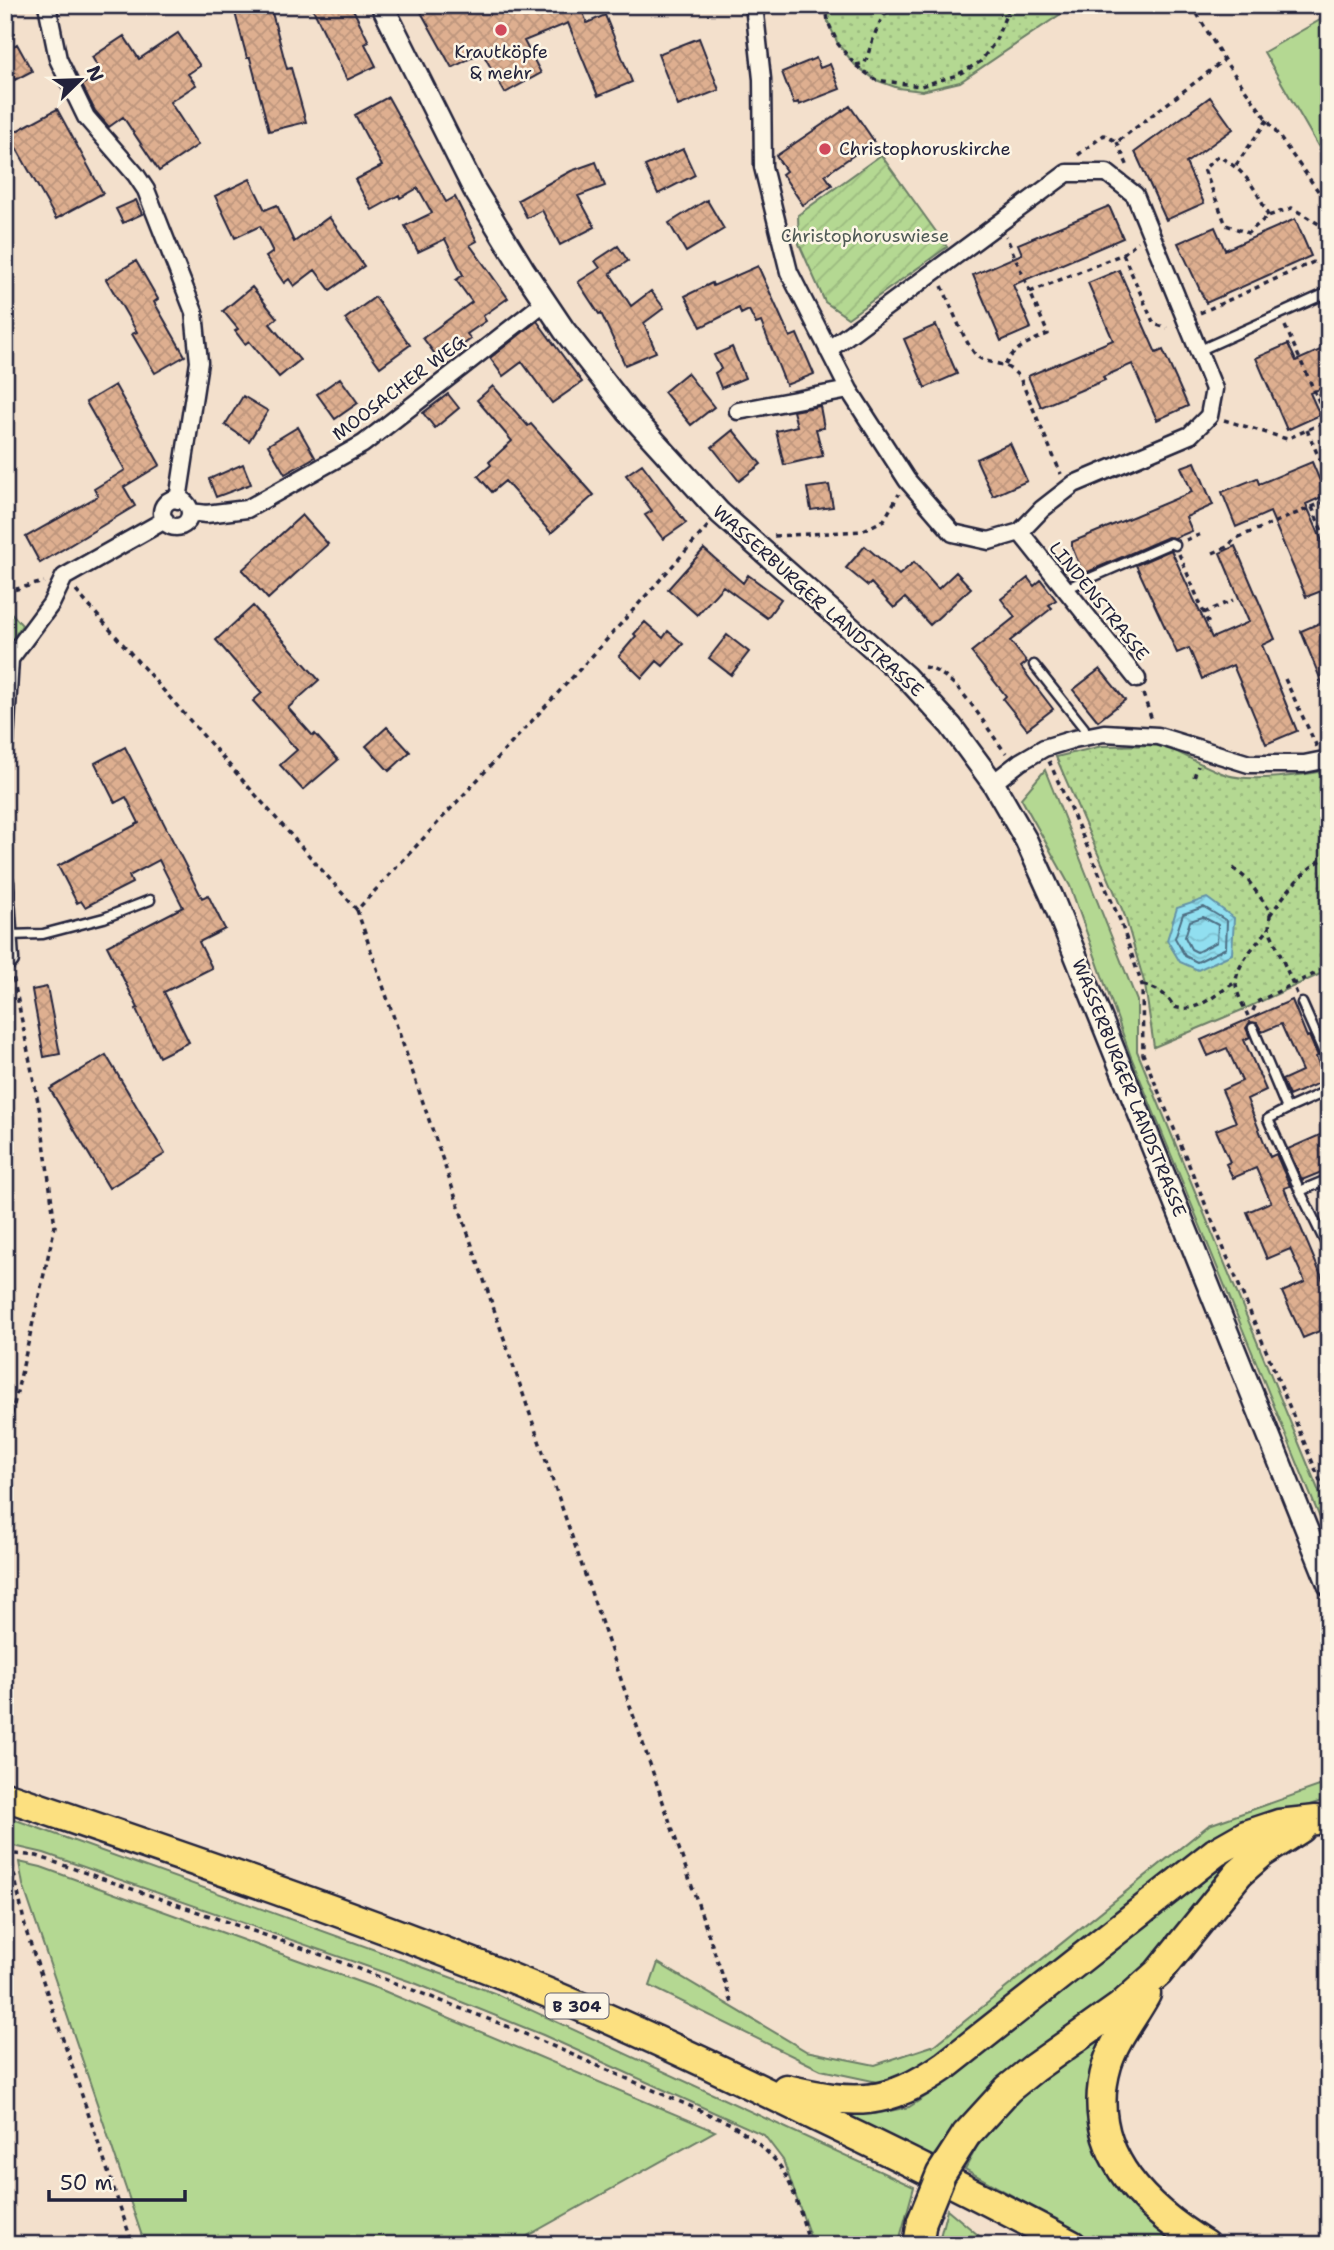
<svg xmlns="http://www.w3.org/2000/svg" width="1334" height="2250" viewBox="0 0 1334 2250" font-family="'Shantell Sans',sans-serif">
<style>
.grass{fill:#b4d892;stroke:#6b7d66;stroke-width:2}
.park{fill:url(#park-dots);stroke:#6b7d66;stroke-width:2}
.garden{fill:url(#garden-furrows);stroke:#6b7d66;stroke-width:2}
.water{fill:url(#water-waves);stroke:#6593a8;stroke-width:2}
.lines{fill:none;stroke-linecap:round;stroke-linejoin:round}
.shore{stroke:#4e6e83;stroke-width:2}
.building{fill:url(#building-cross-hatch);stroke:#22223b;stroke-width:2}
.service-casing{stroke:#22223b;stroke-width:13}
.minor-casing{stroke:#22223b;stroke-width:21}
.tertiary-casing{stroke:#22223b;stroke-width:26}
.trunk-casing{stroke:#22223b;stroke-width:33}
.path{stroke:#22223b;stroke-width:3.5;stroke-dasharray:5 5;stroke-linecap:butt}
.service{stroke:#fcf5e5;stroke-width:8}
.minor{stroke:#fcf5e5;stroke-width:16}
.tertiary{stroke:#fcf5e5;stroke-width:21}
.trunk{stroke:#fce080;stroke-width:28}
.trunk-bridge-casing{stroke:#22223b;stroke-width:33;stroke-linecap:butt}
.trunk-bridge{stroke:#fce080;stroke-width:28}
.poi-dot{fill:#d1495b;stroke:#fcf5e5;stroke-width:2.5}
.labels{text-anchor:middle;stroke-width:5;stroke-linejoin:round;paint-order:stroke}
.shield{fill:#fcf5e5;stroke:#63616e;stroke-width:2}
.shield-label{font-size:16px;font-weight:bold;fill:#22223b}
.poi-label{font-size:18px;fill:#22223b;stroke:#fcf5e5}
.park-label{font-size:18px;fill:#4e5955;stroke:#fcf5e5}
.street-label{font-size:18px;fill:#22223b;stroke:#fcf5e5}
</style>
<defs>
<pattern id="park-dots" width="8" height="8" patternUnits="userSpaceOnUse" patternTransform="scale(1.75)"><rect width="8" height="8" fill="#b4d892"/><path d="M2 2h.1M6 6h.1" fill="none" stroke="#9ab97f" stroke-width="1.8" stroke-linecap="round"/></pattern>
<pattern id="garden-furrows" width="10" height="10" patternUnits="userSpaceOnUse" patternTransform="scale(1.75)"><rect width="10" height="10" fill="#b4d892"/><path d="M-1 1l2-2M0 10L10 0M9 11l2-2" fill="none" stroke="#9ab97f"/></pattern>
<pattern id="water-waves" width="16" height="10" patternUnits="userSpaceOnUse" patternTransform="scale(1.75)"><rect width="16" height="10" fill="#91dff0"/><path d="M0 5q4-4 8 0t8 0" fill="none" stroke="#7dbfcf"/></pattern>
<pattern id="building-cross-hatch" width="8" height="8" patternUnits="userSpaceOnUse" patternTransform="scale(1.75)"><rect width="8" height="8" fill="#deaf90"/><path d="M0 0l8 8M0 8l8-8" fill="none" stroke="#be967d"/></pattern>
</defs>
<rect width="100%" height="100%" fill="#f3e0cc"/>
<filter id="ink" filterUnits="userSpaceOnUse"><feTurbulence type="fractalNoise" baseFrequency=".0143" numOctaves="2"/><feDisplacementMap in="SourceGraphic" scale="14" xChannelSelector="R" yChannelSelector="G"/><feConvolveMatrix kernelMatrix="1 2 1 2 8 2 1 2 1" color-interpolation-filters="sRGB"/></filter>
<g filter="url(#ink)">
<path class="grass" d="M1329,15V165L1264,52Z
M5,606L22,625L5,650Z
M1045,770L1137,1001V1051L1329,1516V1540L1131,1057L1070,886L1021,798Z
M1322,1785L1328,1799L1250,1824L931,2070L882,2083L821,2070L650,1986L658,1963L806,2051L875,2065L935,2045L1209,1825Z
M5,1816L494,1993L914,2187L898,2245H813L783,2160L764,2135L543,2035L417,1984L44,1853L5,1844Z
M1244,1852L1136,1978L957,2126L930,2160L835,2112L875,2114L909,2107L942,2086L1202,1877L1224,1861Z
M19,1862L41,1867L384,1991L715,2131L511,2245H145L23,1885Z
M1106,2028L1094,2129L1186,2245H1100L965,2169L983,2135L1017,2097Z
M947,2209L990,2245H938Z"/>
<path class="park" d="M826,5H1074L960,82L922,91L898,88L876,80L855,65L838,44L828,22Z
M1163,745C1184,755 1205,767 1227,775C1249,782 1306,776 1329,769V970L1242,1010L1154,1047L1145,985L1125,916L1056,757L1102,746Z"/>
<path class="garden" d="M881,155L947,247L848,318L825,302L799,244L798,215Z"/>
<path class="water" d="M1207,898L1234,918L1232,954L1198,970L1180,962L1167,940L1177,908Z"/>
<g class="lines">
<path class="shore" d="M1204,907L1227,921L1226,948L1197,962L1185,956L1175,938L1183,914Z
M1203,917L1218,925L1217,942L1197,952L1191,949L1185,937L1190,921Z"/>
</g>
<path class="building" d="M233,5H270L287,69L291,68L306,122L269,131L250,58H247Z
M311,5H351L369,42L365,44L376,66L347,80Z
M417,5H580L587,23L605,15L632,82L598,96L568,23L524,41L541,73L505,93L482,52L452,68Z
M178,33L200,66L188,74L196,85L170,102L198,145L159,171L123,117L109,127L95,111L82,85L101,72L92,57L124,36L139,59Z
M699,38L719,90L678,106L658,54Z
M17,44L32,71L15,80L12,74L9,76L5,68V51Z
M816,58L820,68L830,64L840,89L799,105L798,102L794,104L782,72Z
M388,97L446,202L455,197L477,241L470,245L508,298L483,316L486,321L467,334L471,339L440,361L423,338L472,302L456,280L463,275L445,239L418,252L405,226L432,213L418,188L400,198L399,195L372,210L355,180L382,166L355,115Z
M1210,97L1233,129L1186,163L1204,203L1166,220L1135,152Z
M850,106L874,141L825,175L832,185L803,205L782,174L786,171L776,156Z
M57,109L103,193L56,219L9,135Z
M683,149L695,175L658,194L645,166Z
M596,162L605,186L578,196L595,227L560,245L542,210L527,218L518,200L571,171Z
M250,179L265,210L277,205L294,242L329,217L364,266L330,290L315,270L294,286L289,279L284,283L266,257L273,252L260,226L235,238L215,196Z
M136,200L142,214L123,223L116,209Z
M707,200L724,229L686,252L669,223Z
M1109,206L1123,238L1013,285L1031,328L1001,341L973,275L1022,254L1018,244Z
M1295,219L1311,256L1206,303L1178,243L1215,227L1225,250Z
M618,246L628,261L610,273L631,306L651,291L664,308L644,323L656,352L625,365L601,313L599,314L578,282L600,268L595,261Z
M136,261L158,299L154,302L185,356L155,373L132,334L137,332L106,279Z
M758,266L790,337L797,334L814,374L786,385L761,322L756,324L749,310L741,314L739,308L701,327L685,296L712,283L713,286Z
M1119,270L1156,353L1163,350L1188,406L1157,420L1132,364L1103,377L1105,380L1041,407L1028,376L1113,340L1088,283Z
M252,287L277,318L270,324L300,360L279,377L249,341L245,344L235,331L238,329L223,311Z
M375,297L410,345L380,367L345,319Z
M537,321L582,382L552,403L522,362L503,376L490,358Z
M936,325L957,374L925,388L904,339Z
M1288,344L1296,361L1329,346V385L1310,393L1320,415L1287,430L1256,358Z
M732,347L745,378L721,388L715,373L721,369L714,355Z
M687,373L714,407L691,425L664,392Z
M340,378L358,403L335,419L317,394Z
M115,385L160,465L124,487L135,506L40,563L26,537L98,496L94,489L125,470L86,402Z
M493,386L528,426L531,424L594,495L551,533L505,481L492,492L478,476L491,465L489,462L512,441L477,400Z
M448,394L459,408L435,428L423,413Z
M243,396L268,411L249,441L225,425Z
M820,406L824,428L816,429L823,456L784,465L776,431L797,426L793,411Z
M298,427L315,457L285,474L268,445Z
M733,430L761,464L739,481L712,447Z
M1010,443L1027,481L993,496L976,459Z
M1195,462L1213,505L1186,517L1192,531L1175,538L1168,537L1083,574L1072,547V542L1192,492L1181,467Z
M1312,462L1326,495L1306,504L1329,557V588L1306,597L1270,512L1236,527L1222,492L1257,478L1259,484Z
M243,464L251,484L216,497L209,479Z
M642,464L686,523L663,539L645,515L652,511L626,475Z
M829,485L833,507L811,510L807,488Z
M302,515L328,544L268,599L242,570Z
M865,546L899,575L914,562L938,589L956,572L971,588L930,625L905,598L894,608L871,583L868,586L846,568Z
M1235,546L1275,639L1262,645L1297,731L1266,744L1233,665L1202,679L1189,648L1177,653L1136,565L1171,550L1212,638L1249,622L1220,553Z
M704,549L743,583L748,575L781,599L767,618L723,586L697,615L668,589Z
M1028,578L1034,586L1041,580L1056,600L1049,605L1052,608L1010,641L1027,662L1021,667L1053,709L1027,729L1003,699L1006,696L971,652L1015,617L1001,599Z
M253,606L319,680L288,708L313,736L315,734L338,760L303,790L280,765L297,750L253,701L262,693L216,640Z
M1329,619V698H1328L1301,631Z
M645,622L663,638L668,631L683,644L663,666L657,661L642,678L619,656L636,636L634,634Z
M727,635L749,652L731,675L709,658Z
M1100,669L1125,700L1098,721L1073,690Z
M387,727L410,752L389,771L366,746Z
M125,747L202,898L208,895L225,929L199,942L212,968L164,992L189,1042L159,1057L136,1009L138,1008L107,946L183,907L159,860L129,876L132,883L85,907L81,901L77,903L58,866L139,823L126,797L115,803L95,763Z
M47,987L60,1054L44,1057L32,990Z
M1292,1000L1307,1037L1309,1036L1318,1056L1316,1057L1326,1080L1289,1096L1282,1080L1302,1071L1281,1024L1262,1032L1257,1023L1250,1022L1246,1028L1250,1037L1244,1040L1266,1090L1247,1099L1270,1157L1276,1154L1290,1186L1284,1188L1329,1294V1327L1303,1338L1282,1292L1305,1282L1290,1249L1267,1259L1247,1212L1271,1202L1256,1168L1233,1178L1226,1164L1230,1162L1216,1130L1236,1122L1222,1090L1242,1081L1227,1048L1208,1056L1201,1040Z
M106,1055L165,1154L109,1188L50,1089Z
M1329,1131V1169L1302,1180L1288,1149Z"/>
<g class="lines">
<g class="service-casing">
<path id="service" d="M5,7L8,5
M1198,351L1329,292
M1065,589L1171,543L1175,545
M1034,665L1084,728L1086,737
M8,935L43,934L104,918L150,900
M1302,1003L1329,1064
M1253,1028L1287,1109L1268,1119L1300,1191L1329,1179
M1287,1109L1329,1090
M1300,1191L1329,1250"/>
</g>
<g class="minor-casing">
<path id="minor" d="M47,5L58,59L86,117L136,175L146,190L194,312L199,362L178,500
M754,5L762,79L763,167L789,272L849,390L907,480L953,533L989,541L1020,532L1042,509L1074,484L1190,435L1209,416L1214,389L1135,195L1107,173H1067L828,350
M738,411L849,390
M162 513a14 14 0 1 1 28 0a14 14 0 1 1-28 0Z
M190,512L206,514L247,509L363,444L545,302
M1020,532L1137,679
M5,742L10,659L51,604L64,577L165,520
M993,783L1020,762L1044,748L1074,739L1104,733L1158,736L1249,764H1304L1329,759
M5,882L10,960"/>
</g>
<g class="tertiary-casing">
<path id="tertiary" d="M382,5L474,189L523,269L564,330L628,412L720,513L906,677L951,726L993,783L1026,840L1052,897L1329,1585"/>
</g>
<g class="trunk-casing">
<path id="trunk" d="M5,1796C174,1854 344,1911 509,1977C614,2019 716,2067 817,2117C903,2158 988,2200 1072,2245
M1146,1994C1133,2018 1115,2039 1107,2065C1083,2147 1141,2206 1205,2245
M786,2089C855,2105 886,2107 946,2065L1216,1852L1246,1835L1279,1824L1316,1820
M966,2135L1008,2089L1034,2068L1120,2007L1158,1973L1239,1873L1262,1853L1301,1828
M918,2245L922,2221"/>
</g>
<path class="path" d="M826,5L828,22L838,44L855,65L876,80L921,86L957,75L980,62L995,42L1010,5
M1192,5L1224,60L1329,206
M856,65L865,63C872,44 877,19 893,5
M1117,142L1129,169
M1078,155L1104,135L1117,142L1223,61
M1236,165L1268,119
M1268,216C1256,188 1245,170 1218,156L1204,169L1226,225L1248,233L1268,216L1292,208L1327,229L1329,238
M1123,254L1154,324L1167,328
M942,286C950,303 964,343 977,356C988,366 1005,359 1020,378L1061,474
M1030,292L1123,254L1138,241
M1200,313L1329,255
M1285,326L1317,397L1329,392
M1005,365C1015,347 1029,342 1048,334L1006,236
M1224,420L1287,439L1327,421L1317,397
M1307,430L1329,481
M1312,507L1329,548
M774,536L862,531L884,520L899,494
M1186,540L1204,533
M1213,553L1229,546L1234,539L1329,500
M1179,554L1210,627
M76,591L357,910L593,655L708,526
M5,592L44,582
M1204,613L1233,600
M924,667C960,674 984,727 1006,753
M1285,679L1317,747
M1143,694L1152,720
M1049,761L1120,920L1142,985L1143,1054L1329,1502
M1194,777L1198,766
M1233,868L1247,879L1268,908L1270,915L1269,929L1293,984L1257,1002L1251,1015
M357,910L733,2006
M1270,915C1286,893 1303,868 1329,856
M1143,985C1157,989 1166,993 1174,1007C1198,1014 1216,993 1236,982
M1297,994L1293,984L1329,967
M1248,1016C1244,1006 1236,994 1236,983C1236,964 1257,943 1269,929
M5,1444L55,1226L40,1112L13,976
M5,1853L37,1856L322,1955L509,2027L731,2124C746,2134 761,2145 774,2159C794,2181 801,2217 810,2245
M10,1854L26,1931L133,2245"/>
<use href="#service" class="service"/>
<use href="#minor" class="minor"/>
<use href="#tertiary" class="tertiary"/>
<use href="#trunk" class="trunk"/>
<g class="trunk-bridge-casing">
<path id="trunk-bridge" d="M922,2221L941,2174L966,2135"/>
</g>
<use href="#trunk-bridge" class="trunk-bridge"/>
</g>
</g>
<g class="poi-dot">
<circle cx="501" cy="30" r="7"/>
<circle cx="825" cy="149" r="7"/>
</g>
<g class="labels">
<rect class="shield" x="545.5" y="1993.5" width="63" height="25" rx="5"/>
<g class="shield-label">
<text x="577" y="2012">B 304</text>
</g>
<g class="poi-label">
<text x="501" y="58">Krautköpfe<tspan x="501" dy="21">&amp; mehr</tspan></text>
<text x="839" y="155" text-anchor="start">Christophoruskirche</text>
</g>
<g class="park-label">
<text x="865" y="242">Christophoruswiese</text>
</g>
<g class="street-label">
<text transform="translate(399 388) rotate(-37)" y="6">MOOSACHER WEG</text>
<text transform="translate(818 601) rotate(42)" y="6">WASSERBURGER LANDSTRASSE</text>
<text transform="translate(1099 601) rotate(51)" y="6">LINDENSTRASSE</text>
<text transform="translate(1129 1088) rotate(68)" y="6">WASSERBURGER LANDSTRASSE</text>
</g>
</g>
<rect width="1334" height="2250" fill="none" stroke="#fcf5e5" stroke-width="28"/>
<rect x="14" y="14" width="1306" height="2222" fill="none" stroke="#22223b" stroke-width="2.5" filter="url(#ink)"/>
<g transform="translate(80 80) rotate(67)" stroke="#fcf5e5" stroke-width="5" paint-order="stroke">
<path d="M0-5L12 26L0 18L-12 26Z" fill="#22223b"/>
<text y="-10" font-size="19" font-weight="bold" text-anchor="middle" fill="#22223b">N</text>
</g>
<path d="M49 2190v10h136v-10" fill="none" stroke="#22223b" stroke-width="3.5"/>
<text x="60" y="2190" font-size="21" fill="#22223b" stroke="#fcf5e5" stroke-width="5" paint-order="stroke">50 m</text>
</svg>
